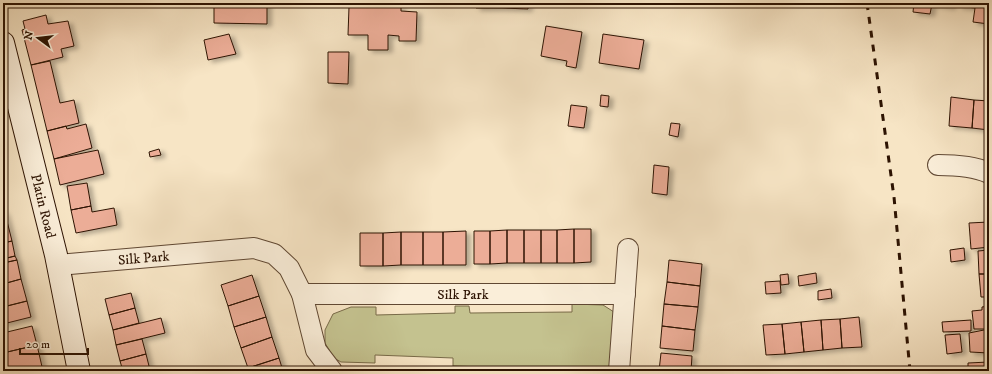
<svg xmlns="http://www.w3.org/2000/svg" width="992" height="374" viewBox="0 0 992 374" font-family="'IM FELL DW Pica',serif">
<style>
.green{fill:#c4c28f;stroke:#786a48}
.building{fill:#ecad97;stroke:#2d1302;filter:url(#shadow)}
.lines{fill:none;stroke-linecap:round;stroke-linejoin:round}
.street-casing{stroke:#604833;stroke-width:22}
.secondary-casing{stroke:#2d1302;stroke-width:24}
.street{stroke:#faeed9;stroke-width:20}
.secondary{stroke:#faeed9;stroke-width:22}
.rail{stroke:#2d1302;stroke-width:3;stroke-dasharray:7 7;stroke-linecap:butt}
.labels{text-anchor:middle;stroke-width:3.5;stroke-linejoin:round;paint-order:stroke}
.street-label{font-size:14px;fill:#2d1302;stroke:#faeed9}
</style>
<defs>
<filter id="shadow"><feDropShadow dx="4.5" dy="2.5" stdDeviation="2" flood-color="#0004"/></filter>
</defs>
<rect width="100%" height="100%" fill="#f7e5c5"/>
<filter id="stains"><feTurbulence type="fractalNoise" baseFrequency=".005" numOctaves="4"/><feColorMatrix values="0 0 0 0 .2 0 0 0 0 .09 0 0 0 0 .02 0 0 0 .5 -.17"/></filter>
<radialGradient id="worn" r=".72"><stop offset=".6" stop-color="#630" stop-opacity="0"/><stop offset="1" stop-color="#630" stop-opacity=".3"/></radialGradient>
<path class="green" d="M572,304L603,305L614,312L612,371H500L484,367L453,366V358L375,355V363L341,362L334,358L325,343V330L333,314L351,307H376V315L455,313V306H469L470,313L572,312Z"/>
<path class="building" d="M214,3H267V24L214,23Z
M476,3H502V8H476Z
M502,3H528V9L502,8Z
M914,3H952L951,7L932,4L930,14L913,12Z
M958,3H989V24L973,22L975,8L958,6Z
M349,7H401V11L417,12L416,41H399V36L388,35V50H368V35H348Z
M46,15L48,24L68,21L74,46L61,49L63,57L31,65L22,30L25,29L23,21Z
M546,26L582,32L576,68L566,66L567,61L541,56Z
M229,34L236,54L208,60L204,40Z
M603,34L644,40L639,69L599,63Z
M328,52H349L348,84L328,83Z
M50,61L60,103L74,100L79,123L47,131L31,65Z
M601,95L609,96L608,107L600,106Z
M951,97L974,100L972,128L949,126Z
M974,100L989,101V130L972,128Z
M571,105L587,107L584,128L568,126Z
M671,123L680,124L678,137L669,135Z
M86,124L92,148L54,159L47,131L66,126L67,129Z
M159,149L161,155L150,157L149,152Z
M98,150L104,174L60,185L54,159Z
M654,165L669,167L667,195L652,193Z
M87,183L91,206L71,210L67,186Z
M91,206L92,212L114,208L117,225L76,233L71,210Z
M3,211H4L8,225L3,227Z
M989,222V247L971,249L969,223Z
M8,225L12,241L3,243V227Z
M574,229H591V262L574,263Z
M574,229V263H557V230Z
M507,230H524V263H507Z
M507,230V263L490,264V231Z
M524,230H541V263H524Z
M541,230H557V263H541Z
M466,231V265H443V232Z
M474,231H490V264H474Z
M401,232V265L383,266V233Z
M401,232H423V265H401Z
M423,232H443V265H423Z
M360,233H383V266H360Z
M12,241L15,256L3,259V243Z
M964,248L965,260L951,262L950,250Z
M989,250V274H979L978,251Z
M15,256L17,260L3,263V259Z
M17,260L21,279L3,284V263Z
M669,260L702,264L700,286L667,282Z
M816,273L817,283L799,286L798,276Z
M788,274L789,284L781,285L780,275Z
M979,274H989V297H981Z
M252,275L259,296L228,306L221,285Z
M21,279L27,301L3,307V284Z
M780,281L781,293L766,294L765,282Z
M667,282L700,286L698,307L664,304Z
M831,289L832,298L818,300V291Z
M131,293L135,308L109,315L105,299Z
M259,296L266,317L234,327L228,306Z
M27,301L31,317L3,324V307Z
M664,304L698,307L695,330L662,326Z
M989,306V329H974L972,311L982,310V307Z
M135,308L139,323L113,330L109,315Z
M266,317L272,337L241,348L234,327Z
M859,317L862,347L842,348L840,319Z
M161,318L165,333L116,345L113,330Z
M840,319L842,348L823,350L821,320Z
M821,320L823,350L804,352L801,322Z
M971,320V331L943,332L942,322Z
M801,322L804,352L785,354L782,324Z
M782,324L785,354L766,355L763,325Z
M32,326L37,345L3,353V333Z
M662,326L695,330L693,351L660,348Z
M989,329V353L970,352L969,333Z
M960,334L962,352L947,354L945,335Z
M272,337L279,358L248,368L241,348Z
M142,339L146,354L120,361L116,345Z
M37,345L43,371H3V353Z
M661,353L692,356L691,371H659Z
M146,354L150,370L123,371L120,361Z
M279,358L283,371H249L248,368Z
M989,362V371H968V363Z"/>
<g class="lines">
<g class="street-casing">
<g id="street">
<path d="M938,165C955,165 974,166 989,173"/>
<path id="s1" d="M58,265L254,248L274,254L289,268L302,294L316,350L332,371"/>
<path id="s2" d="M302,294H625"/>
<path d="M619,371L628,249"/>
</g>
</g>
<g class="secondary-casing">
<g id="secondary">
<path id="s3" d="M3,43L56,255L79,371"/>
</g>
</g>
<use href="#street" class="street"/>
<use href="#secondary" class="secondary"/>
<path class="rail" d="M867,3L894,197L910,371"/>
</g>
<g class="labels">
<g class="street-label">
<text dy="5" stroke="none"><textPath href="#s3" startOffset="168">Platin Road</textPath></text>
<text dy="5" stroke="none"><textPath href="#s1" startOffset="86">Silk Park</textPath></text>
<text dy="5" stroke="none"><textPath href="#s2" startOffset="161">Silk Park</textPath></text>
</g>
</g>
<rect width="992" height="374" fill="none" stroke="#f7e5c5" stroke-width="16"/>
<rect x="4" y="4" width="984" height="366" fill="none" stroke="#2d1302" stroke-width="2"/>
<rect x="8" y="8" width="976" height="358" fill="none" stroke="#2d1302"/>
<g transform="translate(38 38) rotate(285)" stroke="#faeed9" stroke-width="3" paint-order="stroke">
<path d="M0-3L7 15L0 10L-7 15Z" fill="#2d1302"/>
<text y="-6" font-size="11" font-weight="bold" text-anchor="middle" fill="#2d1302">N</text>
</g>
<path d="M20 348v6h68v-6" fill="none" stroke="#2d1302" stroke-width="2"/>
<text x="26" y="348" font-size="12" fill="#2d1302" stroke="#faeed9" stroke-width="3" paint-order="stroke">20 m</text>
<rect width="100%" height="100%" filter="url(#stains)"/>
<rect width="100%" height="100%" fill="url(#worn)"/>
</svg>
